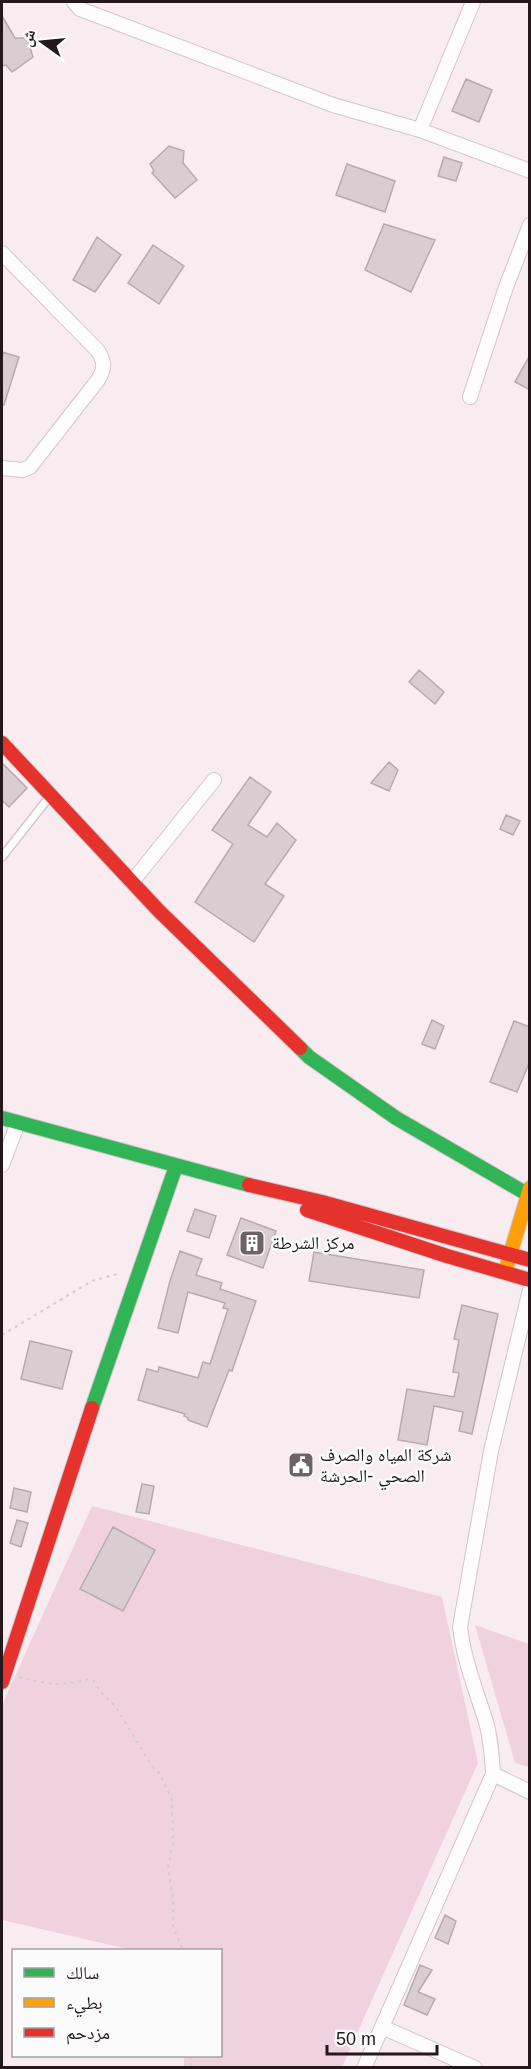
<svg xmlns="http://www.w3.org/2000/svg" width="531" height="2069" viewBox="0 0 531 2069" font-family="Arial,'Noto Naskh Arabic',sans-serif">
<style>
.green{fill:#f0d2de}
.building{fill:#d9cdd1;stroke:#b7abaf;stroke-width:1.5}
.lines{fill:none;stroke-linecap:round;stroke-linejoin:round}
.lane-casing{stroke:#d2c6cb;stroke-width:10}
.street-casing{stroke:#d2c6cb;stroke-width:16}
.fast-casing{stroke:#d2c6cb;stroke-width:16}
.slow-casing{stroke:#d2c6cb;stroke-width:16}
.jam-casing{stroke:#d2c6cb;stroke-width:16}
.path{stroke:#d1cccf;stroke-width:2;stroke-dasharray:3 4.5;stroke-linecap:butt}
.lane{stroke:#fefcfd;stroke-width:7}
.street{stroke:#fefcfd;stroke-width:14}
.fast{stroke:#30b455;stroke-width:14}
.slow{stroke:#ff9f0a;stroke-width:14}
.jam{stroke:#e5322d;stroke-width:14}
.labels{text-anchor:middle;stroke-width:5;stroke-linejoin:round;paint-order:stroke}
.poi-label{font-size:18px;fill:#25181d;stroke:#fbfbfb;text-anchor:start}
</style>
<rect width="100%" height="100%" fill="#f8ecf0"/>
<path class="green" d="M92,1506L442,1597L478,1763L342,2067H184V2056H220V1950H132L2,1920V1705Z
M475,1625L529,1644V1767L515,1763Z"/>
<path class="building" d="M2,16L15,38H27L33,57L12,72L6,65L2,66Z
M466,79L492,90L479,122L452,111Z
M169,146L184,151L183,163L197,180L175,198L152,173L154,171L150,164Z
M444,157L462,163L456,181L438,176Z
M347,164L395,181L385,212L336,195Z
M384,224L435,240L411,292L365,270Z
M97,237L121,255L95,292L73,280Z
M153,245L184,266L159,304L128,283Z
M2,352L19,357L4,405L2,404Z
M530,355V390L515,382Z
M419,670L444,692L435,704L409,682Z
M389,762L398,770L389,791L371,783Z
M2,763L27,788L9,807L2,800Z
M250,777L271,792L248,825L267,837L277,823L296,840L265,884L284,896L254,942L195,902L233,844L212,830Z
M506,815L520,821L513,835L500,829Z
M432,1020L444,1026L435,1049L422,1044Z
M514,1021L530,1027V1061L517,1092L490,1082Z
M195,1209L216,1216L209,1238L187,1231Z
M241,1218L276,1231L263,1268L227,1255Z
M180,1251L202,1259L196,1275L222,1283L220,1289L256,1301L232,1371L229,1370L207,1427L188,1420V1418L184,1416L185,1414L138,1400L147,1369L158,1372L159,1367L198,1378L203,1362L210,1364L228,1309L223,1308L225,1303L188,1292L178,1333L158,1328L170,1281Z
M314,1252L424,1270L419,1298L309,1281Z
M462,1305L498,1314L472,1434L459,1431L463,1412L434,1406L427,1445L398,1440L407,1389L454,1397L459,1373L453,1372L459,1340L454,1339Z
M30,1341L72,1351L62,1389L21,1379Z
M142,1484L154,1486L149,1514L136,1512Z
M14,1488L31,1492L27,1512L10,1508Z
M17,1520L28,1523L21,1547L10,1543Z
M113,1527L155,1550L123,1611L80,1589Z
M445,1915L456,1921L448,1944L435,1938Z
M420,1965L432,1970L418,1992L435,1999L427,2015L404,2005Z"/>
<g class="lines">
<g class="lane-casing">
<path id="lane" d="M2,857L50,796"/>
</g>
<g class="street-casing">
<path id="street" d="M74,2L80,9L333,105L420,130L530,171
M420,130L473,2
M2,253L98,351C105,363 105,368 98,380L30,467L23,470L2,468
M470,397L506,287L530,225
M132,882L214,780
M2,1165L18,1123
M493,1774L530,1792
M382,2027L475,2068
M364,2068L493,1774C492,1756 491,1739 486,1722C476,1690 464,1661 460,1627L491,1451L530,1290"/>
</g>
<g class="fast-casing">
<path id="fast" d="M300,1048L309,1057L396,1118L527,1194
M2,1118L249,1185
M92,1408L176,1166"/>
</g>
<g class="slow-casing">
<path id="slow" d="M507,1265L530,1188"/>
</g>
<g class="jam-casing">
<path id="jam" d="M2,743L159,911L300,1048
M249,1185L322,1202L530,1260
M307,1210L447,1256L530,1280
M2,1682L92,1408"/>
</g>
<path class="path" d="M2,1335L92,1281L121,1273
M19,1677C46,1684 62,1687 88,1679L94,1681L100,1691L116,1707L149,1762L160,1774L172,1800L173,1842L168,1868L173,1900V1927L183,1950
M190,2056L192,2068"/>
<use href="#lane" class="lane"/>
<use href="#street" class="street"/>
<use href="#fast" class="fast"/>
<use href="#slow" class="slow"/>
<use href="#jam" class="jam"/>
</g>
<defs>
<g id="building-square" transform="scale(1.35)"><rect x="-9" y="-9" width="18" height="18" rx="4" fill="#6f6267" stroke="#fbfbfb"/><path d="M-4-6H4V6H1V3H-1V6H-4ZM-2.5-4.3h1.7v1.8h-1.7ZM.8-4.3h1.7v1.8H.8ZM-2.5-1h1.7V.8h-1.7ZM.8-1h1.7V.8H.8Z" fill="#fff"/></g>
<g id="civic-square" transform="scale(1.35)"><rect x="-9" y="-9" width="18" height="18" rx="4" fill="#6f6267" stroke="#fbfbfb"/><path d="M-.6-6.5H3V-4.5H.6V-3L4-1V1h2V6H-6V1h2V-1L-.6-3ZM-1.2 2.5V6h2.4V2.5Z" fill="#fff"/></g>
</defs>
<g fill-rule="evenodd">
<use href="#building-square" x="252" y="1243"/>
<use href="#civic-square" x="301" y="1465"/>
</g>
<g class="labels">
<g class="poi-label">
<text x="272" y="1249">مركز الشرطة</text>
<text x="320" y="1461">شركة المياه والصرف<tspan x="320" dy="21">الصحي -الحرشة</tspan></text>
</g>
</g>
<rect width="531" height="2069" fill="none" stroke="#25181d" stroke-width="6"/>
<rect x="12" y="1949" width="210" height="108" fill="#fbfbfb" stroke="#a5a0a2" stroke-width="1.5"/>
<rect x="24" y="1968" width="30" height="9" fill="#30b455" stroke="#a5a0a2" stroke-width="1.5"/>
<text x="66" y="1979" font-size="18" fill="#25181d">سالك</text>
<rect x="24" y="1998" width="30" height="9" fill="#ff9f0a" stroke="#a5a0a2" stroke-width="1.5"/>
<text x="66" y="2009" font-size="18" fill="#25181d">بطيء</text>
<rect x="24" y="2028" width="30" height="9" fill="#e5322d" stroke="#a5a0a2" stroke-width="1.5"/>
<text x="66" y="2039" font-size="18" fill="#25181d">مزدحم</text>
<g transform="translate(42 42) rotate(285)" stroke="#fbfbfb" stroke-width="4.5" paint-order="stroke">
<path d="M0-4.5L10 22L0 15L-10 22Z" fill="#25181d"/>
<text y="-9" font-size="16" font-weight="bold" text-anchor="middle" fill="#25181d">ش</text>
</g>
<path d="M327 2045v9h110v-9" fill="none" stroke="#25181d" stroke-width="3"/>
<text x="336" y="2045" font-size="18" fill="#25181d" stroke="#fbfbfb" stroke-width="4.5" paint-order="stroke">50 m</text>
</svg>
